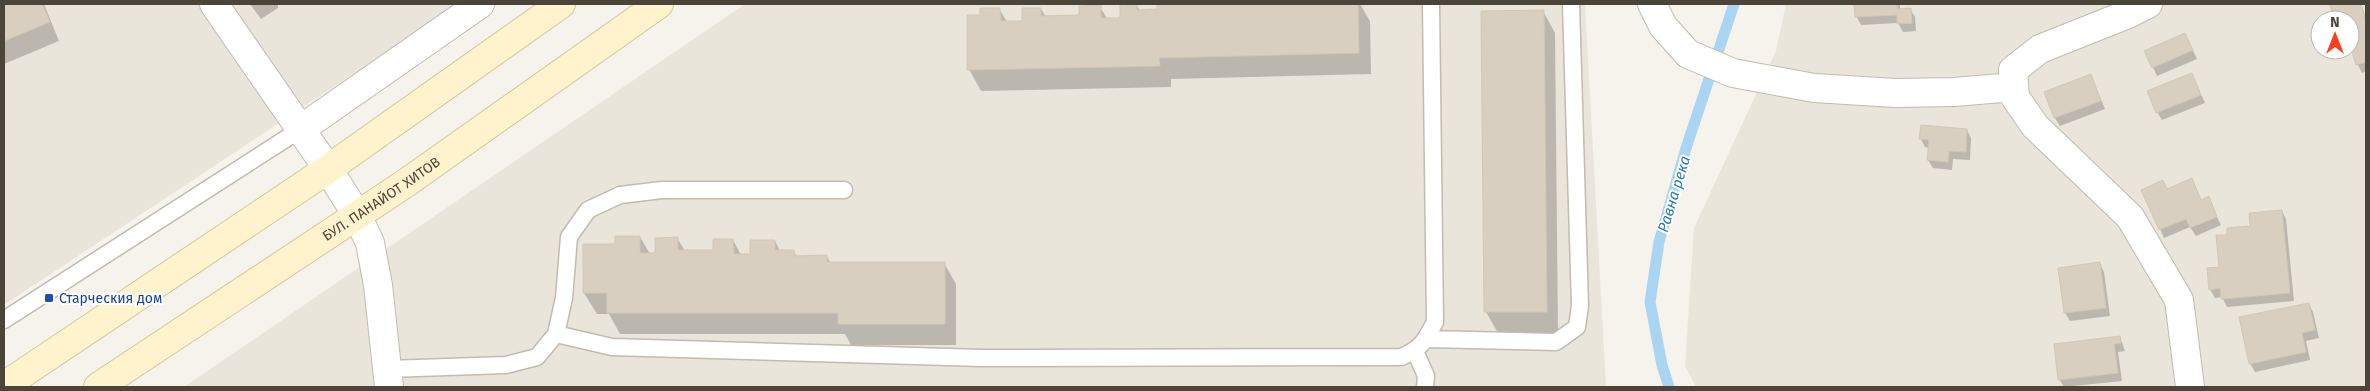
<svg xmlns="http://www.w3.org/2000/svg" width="2370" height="391" viewBox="0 0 2370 391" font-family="'Fira Sans',sans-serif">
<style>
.residential{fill:#eae5da;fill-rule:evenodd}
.shadow{fill:#0003}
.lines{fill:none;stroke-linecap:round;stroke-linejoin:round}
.stream{stroke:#a9d4f2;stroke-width:11}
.building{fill:#d8cfc1;stroke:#d3c7b4}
.lane-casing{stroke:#c2bbae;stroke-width:19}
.street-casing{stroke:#c2bbae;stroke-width:30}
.secondary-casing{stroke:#d6c79b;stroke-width:30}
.lane{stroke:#fff;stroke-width:16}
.street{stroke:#fff;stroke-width:28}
.secondary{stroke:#fff3cd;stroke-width:28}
.transit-dot{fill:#1a4fb4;stroke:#fff;stroke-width:2}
.labels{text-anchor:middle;stroke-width:4;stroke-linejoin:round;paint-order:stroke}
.street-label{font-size:14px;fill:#4b4439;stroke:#fff}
.transit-label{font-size:14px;fill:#164399;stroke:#fff;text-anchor:start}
.water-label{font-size:15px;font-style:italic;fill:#2e7ab2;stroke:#fff}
</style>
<rect width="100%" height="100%" fill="#f6f3ec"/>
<path class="residential" d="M4,4H455L403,41L4,305Z
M745,4H1585L1606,387H184Z
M1786,4H2366V387H1696L1685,366L1694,228L1776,51ZM2320,20H2350V50H2320Z"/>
<path class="shadow" d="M4,4H44L59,41L4,64Z
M250,4H278V8L261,19Z
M1136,4L1140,11H1159L1158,4H1360L1370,21L1371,74L1171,79V87L981,91L969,69L981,16L1000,10L1007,22H1023L1041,9L1046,17H1081L1100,7L1108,20H1122Z
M1855,4H1900V10L1910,9L1915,17L1916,31L1903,32L1898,23L1861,25L1856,16Z
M2339,4H2361L2362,6L2366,18V71L2362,73L2358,65L2350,41V20H2336L2332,6Z
M1543,11L1555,33L1558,333H1498L1486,312Z
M2185,34L2197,59L2157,76L2153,67Z
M2192,74L2205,103L2162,120L2157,112Z
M2091,76L2105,109L2060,126L2055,118Z
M1967,130L1971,138L1970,160L1953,159L1952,170L1933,168L1928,160L1929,148L1925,147L1921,139Z
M2167,190L2201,201L2208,198L2221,225L2196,236L2190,227L2164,238L2160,229Z
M2282,211L2286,219L2294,301L2227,307L2222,297L2215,298L2210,289L2220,268L2229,236Z
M640,237L650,254H656L677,238L685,251H714L733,240L741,255H751L775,241L780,251H794L797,257L827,256L830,263H944L956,284V345H851L845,334H620L609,314H597L584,293L617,245Z
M2100,264L2104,272L2110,316L2070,321L2065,313Z
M2309,304L2313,312L2319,338L2306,341L2310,360L2255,372L2250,363Z
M2120,337L2125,351L2118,352L2122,381L2064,387L2059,379Z"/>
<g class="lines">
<path class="stream" d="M1669,387L1662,365L1650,302L1659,242L1687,145L1734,4"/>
</g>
<path class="building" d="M4,4H42L50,22L4,41Z
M1120,4H1137V10L1157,9V4H1358L1359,53L1159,58L1160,66L967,70V15H980V8H1000L1001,21H1022V8H1041V16L1079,15V6L1101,5V18H1120Z
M1854,4H1897V9L1911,8L1912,23L1897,24V15L1855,17Z
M2335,4H2361L2366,21V62L2356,65L2350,45V20H2335L2330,5Z
M1544,10L1547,312H1484L1481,11Z
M2185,33L2193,50L2152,68L2144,51Z
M2192,73L2201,95L2156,113L2147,91Z
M2091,74L2101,101L2054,118L2044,92Z
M1921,125L1967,129L1966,152L1949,151L1948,162L1927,160L1929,140L1919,139Z
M2192,178L2201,200L2209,196L2217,217L2190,228L2186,219L2159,230L2141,190L2163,180L2167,189Z
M2282,210L2290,293L2221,299L2220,288L2209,290L2207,268L2219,267L2216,235H2227V228L2250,226L2249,213Z
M615,236H640V253H655V238L678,237V250H713V239H733L734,254H750V240H775V250H794L795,256L827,255V262H945V324H838V313H607V293H583V244H615Z
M2100,262L2106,308L2064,313L2058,268Z
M2309,303L2315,330L2302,333L2306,352L2249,364L2239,317Z
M2120,336L2121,343L2114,344L2118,373L2058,380L2054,344Z"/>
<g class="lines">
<g class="lane-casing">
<path id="lane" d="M4,320L301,129
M556,334L612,347L982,358L1401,357C1421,349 1425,341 1435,322L1431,4
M1427,339L1556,342L1577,327L1580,306L1571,4
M1415,351L1426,376L1425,387
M388,369L506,365L537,357L556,334L564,298L569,237L588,210L620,195L662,190H844"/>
</g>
<g class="street-casing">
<path id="street" d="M214,4L328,169L357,215L370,243L378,285L389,387
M1652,4L1663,26L1688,54L1733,73L1814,88L1895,93L1954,92L2014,87
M2148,4L2128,14L2040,49L2013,70L2015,97L2035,126L2130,217L2179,300L2190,387
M301,129L480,4"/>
</g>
<g class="secondary-casing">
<g id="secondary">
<path d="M4,386L328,169L561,4"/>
<path id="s1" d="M98,387L406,183L659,4"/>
</g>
</g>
<use href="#lane" class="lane"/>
<use href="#street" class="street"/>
<use href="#secondary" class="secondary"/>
</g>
<rect class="transit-dot" x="44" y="293" width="10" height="10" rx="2.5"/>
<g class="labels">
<g class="street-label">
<text dy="5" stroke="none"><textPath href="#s1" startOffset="340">БУЛ. ПАНАЙОТ ХИТОВ</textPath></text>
</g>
<g class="transit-label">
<text x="59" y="303">Старческия дом</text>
</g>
<g class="water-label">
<text transform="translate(1674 194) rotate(-73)" y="5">Равна река</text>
</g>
</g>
<rect width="2370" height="391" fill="none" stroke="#4b4439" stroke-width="10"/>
<g transform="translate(2335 35)"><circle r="24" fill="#ffffff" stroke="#b7b4b0"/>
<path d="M0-4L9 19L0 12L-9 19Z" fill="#fc3f1d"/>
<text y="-8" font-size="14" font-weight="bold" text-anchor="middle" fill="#4b4439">N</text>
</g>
</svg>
